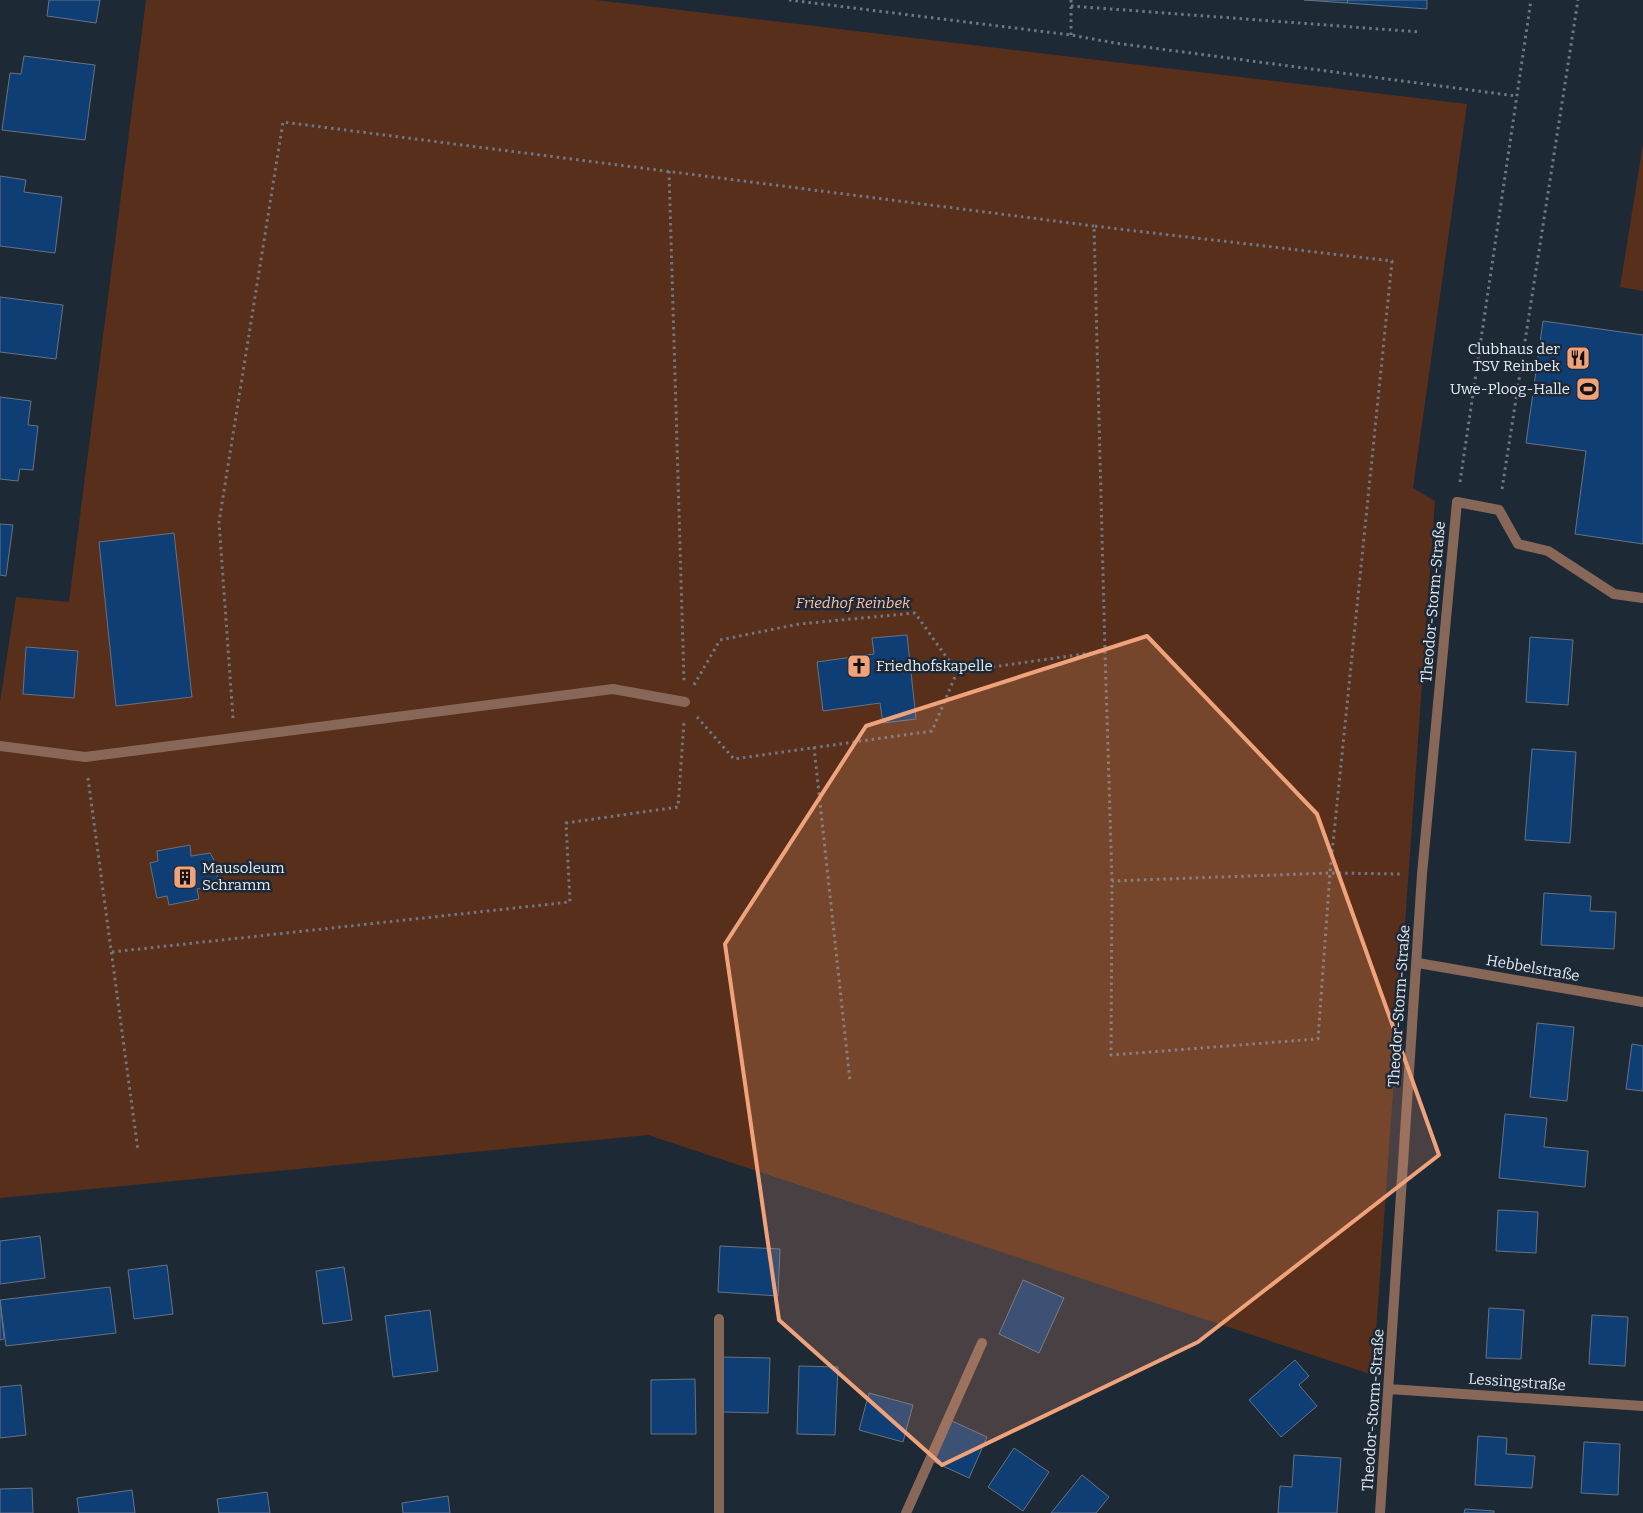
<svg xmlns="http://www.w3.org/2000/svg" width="1643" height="1513" viewBox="0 0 1643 1513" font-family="Bitter,serif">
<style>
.green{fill:#572f1a}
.building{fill:#0f3e74;stroke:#667282}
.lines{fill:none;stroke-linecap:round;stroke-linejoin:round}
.path{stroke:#6e7782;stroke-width:3;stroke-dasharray:2.5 4;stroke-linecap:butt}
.service{stroke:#876758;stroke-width:10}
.minor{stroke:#876758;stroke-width:10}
.marked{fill:#f0a27a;fill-opacity:0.2;stroke:#f0a27a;stroke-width:4;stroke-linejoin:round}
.labels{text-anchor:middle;stroke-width:5;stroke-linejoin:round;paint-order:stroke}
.poi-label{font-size:15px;fill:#e3eaf3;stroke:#1e2936;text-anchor:end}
.street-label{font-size:15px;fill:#e3eaf3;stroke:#1e2936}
.park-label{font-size:15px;font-style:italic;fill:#ffc2a4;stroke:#1e2936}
</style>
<rect width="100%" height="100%" fill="#1e2936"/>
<path class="green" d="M146,0H596L1467,104L1413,488L1435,501L1373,1375L648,1135L0,1198V702L16,597L69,602Z
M1643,144V291L1620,287Z"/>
<path class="building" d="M49,0H100L96,23L47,16Z
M1304,0H1348L1347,3Z
M1348,0H1427V9L1347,3Z
M24,56L95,65L85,140L2,130L10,73L21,74Z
M0,176L26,180L24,192L62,197L55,253L0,246Z
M0,297L63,305L56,359L0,352Z
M1543,321L1643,335V544L1575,534L1586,451L1526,443Z
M0,397L31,401L28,425L38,426L33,470L20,469L18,481L0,479Z
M0,524L13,525L6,576L0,575Z
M174,533L192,697L116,706L99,542Z
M907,635L916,719L883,723L880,703L823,711L817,662L874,654L872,638Z
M1530,637L1573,640L1568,705L1526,702Z
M26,647L78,651L74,698L23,694Z
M1532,749L1576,752L1570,843L1525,840Z
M190,845L191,856L210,853L219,869L215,885L197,889L199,899L169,905L167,896L157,898L150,863L158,861L157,851Z
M1544,893L1591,896L1590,911L1616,912L1614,949L1541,945Z
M1537,1023L1574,1027L1567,1101L1530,1097Z
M1632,1044L1643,1046V1091L1626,1089Z
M1505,1114L1547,1118L1544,1147L1588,1151L1585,1187L1499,1178Z
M1498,1210L1538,1212L1536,1253L1496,1251Z
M40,1236L45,1278L0,1284V1241Z
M720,1246L780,1249L778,1296L718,1292Z
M167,1265L173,1314L134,1319L128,1270Z
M344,1267L352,1320L323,1324L316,1271Z
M1023,1280L1064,1298L1039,1353L999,1334Z
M110,1287L116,1333L6,1346L0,1300Z
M0,1300L4,1339L0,1340Z
M1489,1308L1524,1310L1521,1359L1486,1358Z
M430,1310L438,1371L393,1377L385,1316Z
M1592,1315L1628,1317L1625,1366L1589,1364Z
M723,1357L770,1358L768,1413L722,1412Z
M1295,1360L1309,1376L1299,1385L1317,1406L1281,1437L1249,1400Z
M799,1366L838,1367L835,1435L797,1434Z
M695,1379L696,1434H651V1380Z
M21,1385L26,1435L0,1438V1387Z
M869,1393L913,1405L903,1442L859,1430Z
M952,1421L987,1437L969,1478L934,1462Z
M1478,1436L1507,1438L1506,1454L1535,1456L1532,1488L1475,1485Z
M1584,1442L1620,1444L1618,1495L1581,1493Z
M1014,1448L1049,1472L1023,1511L988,1487Z
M1294,1455L1341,1458L1337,1513H1278L1280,1486L1292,1487Z
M1082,1475L1109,1497L1096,1513H1051Z
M32,1488L33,1513H0V1489Z
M132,1490L135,1513H79L77,1498Z
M267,1492L270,1513H219L217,1499Z
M448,1496L450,1513H403L402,1503Z
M1465,1509L1494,1511V1513H1464Z"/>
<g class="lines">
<path class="path" d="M789,0L1071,35L1115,43L1516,96
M1071,6L1420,32
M1071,35V0
M669,171L684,681
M1460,482L1531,0
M1502,489L1578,0
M1105,651L1112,881L1111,1055L1318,1039L1330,873L1112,881
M694,685L720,640L799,624L915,613L957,672L1105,651L1094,226L1392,261L1330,873L1401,874
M697,717L734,759L932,731L957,672
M233,718L219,522L283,122L1094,226
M814,747L850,1081
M88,778L138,1151
M112,952L570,902L566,823L678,807L684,722"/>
<path class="service" d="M1457,502L1499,510L1518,544L1548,551L1614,594L1643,598
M0,746L85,757L613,689L685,702
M719,1513V1319
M906,1513L982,1343"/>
<path class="minor" d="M1418,963L1643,1002
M1389,1389L1643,1406
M1380,1513L1422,874L1457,502"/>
</g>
<path class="marked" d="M1147,636L1317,814L1439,1155L1198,1342L942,1465L779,1320L725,944L866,726Z"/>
<defs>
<g id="restaurant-square" transform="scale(1.25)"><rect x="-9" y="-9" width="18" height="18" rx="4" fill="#f0a27a" stroke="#1e2936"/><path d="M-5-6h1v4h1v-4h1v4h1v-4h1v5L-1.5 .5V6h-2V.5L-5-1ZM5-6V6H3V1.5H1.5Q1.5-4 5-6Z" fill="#111"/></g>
<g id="stadium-square" transform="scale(1.25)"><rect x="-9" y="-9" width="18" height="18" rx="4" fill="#f0a27a" stroke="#1e2936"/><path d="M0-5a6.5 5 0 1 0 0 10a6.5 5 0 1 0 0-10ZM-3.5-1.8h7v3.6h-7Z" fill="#111"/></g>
<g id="church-square" transform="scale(1.25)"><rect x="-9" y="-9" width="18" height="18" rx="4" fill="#f0a27a" stroke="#1e2936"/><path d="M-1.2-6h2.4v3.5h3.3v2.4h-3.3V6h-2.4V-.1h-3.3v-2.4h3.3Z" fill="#111"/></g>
<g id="building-square" transform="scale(1.25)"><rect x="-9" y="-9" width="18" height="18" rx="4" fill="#f0a27a" stroke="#1e2936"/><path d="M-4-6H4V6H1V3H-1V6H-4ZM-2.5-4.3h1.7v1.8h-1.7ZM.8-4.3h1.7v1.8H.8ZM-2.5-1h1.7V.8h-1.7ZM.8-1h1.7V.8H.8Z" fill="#111"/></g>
</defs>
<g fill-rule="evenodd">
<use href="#restaurant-square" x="1578" y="358"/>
<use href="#stadium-square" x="1588" y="389"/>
<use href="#church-square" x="859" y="666"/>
<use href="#building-square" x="185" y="877"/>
</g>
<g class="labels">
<g class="poi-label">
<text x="1560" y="354">Clubhaus der<tspan x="1560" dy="17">TSV Reinbek</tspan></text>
<text x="1570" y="394">Uwe-Ploog-Halle</text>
<text x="876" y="671" text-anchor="start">Friedhofskapelle</text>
<text x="202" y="873" text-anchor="start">Mausoleum<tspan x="202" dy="17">Schramm</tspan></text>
</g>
<g class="street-label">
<text transform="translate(1433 602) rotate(-85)" y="5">Theodor-Storm-Straße</text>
<text transform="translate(1533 968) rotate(10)" y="5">Hebbelstraße</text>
<text transform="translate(1399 1006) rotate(-86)" y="5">Theodor-Storm-Straße</text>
<text transform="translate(1517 1382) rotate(4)" y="5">Lessingstraße</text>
<text transform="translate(1373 1410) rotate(-86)" y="5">Theodor-Storm-Straße</text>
</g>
<g class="park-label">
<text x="853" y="608">Friedhof Reinbek</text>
</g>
</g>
</svg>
